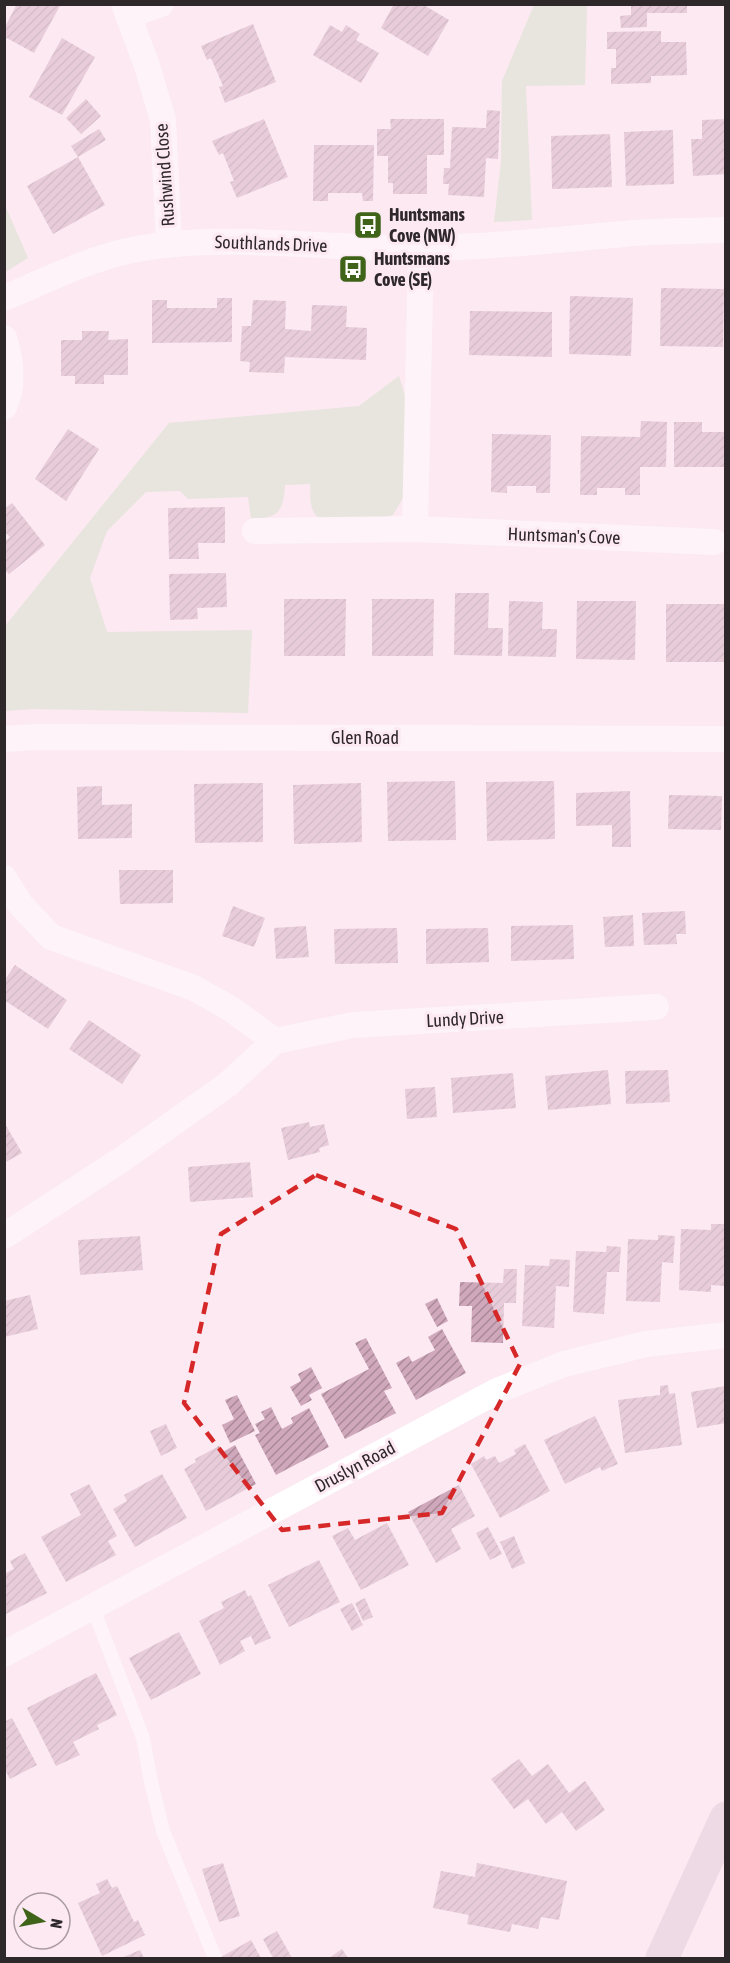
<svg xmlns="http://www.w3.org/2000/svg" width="730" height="1963" viewBox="0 0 730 1963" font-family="'Asap Condensed',sans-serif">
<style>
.green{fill:#d0dfc5}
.building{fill:url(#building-hatch)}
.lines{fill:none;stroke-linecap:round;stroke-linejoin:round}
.lane{stroke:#fff;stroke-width:14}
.street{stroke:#fff;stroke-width:26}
.secondary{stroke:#ddc8d3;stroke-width:33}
.marked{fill:none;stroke:#d62828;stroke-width:4.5;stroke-dasharray:12 8;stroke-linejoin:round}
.labels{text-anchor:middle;stroke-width:6;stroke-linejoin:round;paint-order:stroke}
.street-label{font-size:18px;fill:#2f282b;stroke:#fce9f2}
.poi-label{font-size:18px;font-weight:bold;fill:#2f282b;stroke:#fce9f2;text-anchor:start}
</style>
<defs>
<pattern id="building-hatch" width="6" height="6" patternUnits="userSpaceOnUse" patternTransform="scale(1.5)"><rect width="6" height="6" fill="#d0a8bb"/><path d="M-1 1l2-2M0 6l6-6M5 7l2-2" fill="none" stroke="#a98998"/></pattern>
</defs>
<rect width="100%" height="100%" fill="#fce9f2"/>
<path class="green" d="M534,5H587L585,85L526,86L532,220L494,222L501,161L502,81Z
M4,203L28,258L5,272H4Z
M399,376L408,406L407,491L393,515L381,518L323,521C308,512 311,500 310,484L285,485C283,513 278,518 251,519L248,497L188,499L180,491L146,492L107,531L90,578L107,632L252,630L248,713L32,709L5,711V626L169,423L359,406Z"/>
<path class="building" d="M17,4H61L34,53L5,37V27Z
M394,4H422L449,20L428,56L381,28Z
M631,4H687V13H647V27L621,28L620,16L631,15Z
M253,24L276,82L225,103L219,87L223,86L211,58L207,60L201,46Z
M330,25L342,32L346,25L360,34L356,40L379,53L361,83L313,55Z
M661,31V42H686L687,75L651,76V83L611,84V68H616V49H607V32Z
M62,38L95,57L62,115L29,97Z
M86,99L101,116L81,134L66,118Z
M487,110L500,111L498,159L486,158L484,197L448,195L449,184H443L444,168H450L452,127L486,128Z
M264,119L288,177L237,198L230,182L234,181L223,153L219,155L212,141Z
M390,119H444V155H427V194H393V183H388V156H377V129H391Z
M726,119V174L693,176L691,139H702V120Z
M99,129L106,140L78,157L71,146Z
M673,130L674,184L626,186L624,132Z
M610,134L612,187L552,189L551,136Z
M314,145H374L373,201H363L362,193H328V201H313Z
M78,157L105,205L53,234L27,186Z
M661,288L724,289L723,347L660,346Z
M570,296L633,298L631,356L569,354Z
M217,298H232V342L152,343V300H167V308H217Z
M253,300L286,301L285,329L311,331L312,305L347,306L346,327L367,328L366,360L285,357L284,373L249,372L250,362L240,361L242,326H251Z
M470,311L552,312V357L469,355Z
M82,331H109L108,340L128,339V375H104V384H75V376H61V340H82Z
M641,421L667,422L666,467H640V495H625V488H597V495H580L581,436L640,437Z
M674,422H702V432H726V467H674Z
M68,429L99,449L66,501L35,479Z
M492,434L551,435L550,493H536V486H507V493L491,492Z
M12,503L45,545L9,574L4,569V542L10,537L4,531V509Z
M225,507V543H198L199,559H169L168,508Z
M226,573L227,607L197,608L198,619L170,620L169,574Z
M455,593H489L488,628H503L502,656L454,655Z
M284,599H346L345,656H284Z
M372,599H434L433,656H372Z
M509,601L543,602L542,629H557L556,657L508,656Z
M577,601H636L635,660L576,659Z
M666,604H726L725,662H666Z
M455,781L456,840L388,841L387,782Z
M554,781L555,839L487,841L486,782Z
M263,783V842L195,843L194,784Z
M361,783L362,842L294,844L293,785Z
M102,786V805L132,804V838L78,839L77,787Z
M630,791L631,847H612V825L576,826V793Z
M669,795L722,796L721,830L668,829Z
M119,870H173V903L120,904Z
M233,906L265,918L254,947L222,936Z
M685,911L686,934H676L677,944L644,945L642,913Z
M633,915L634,946L605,947L603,917Z
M573,925L574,959L511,961V926Z
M306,926L309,957L276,959L274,928Z
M397,928L398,963L335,964L334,929Z
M488,928L489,962L426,964V929Z
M15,965L67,1000L48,1029L4,1000V981Z
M89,1020L141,1055L122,1084L69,1049Z
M608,1070L611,1104L548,1110L545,1076Z
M668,1070L670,1102L626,1104L625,1071Z
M513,1073L516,1108L453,1113L451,1078Z
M435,1087L437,1117L407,1119L405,1089Z
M4,1122L22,1153L4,1163Z
M309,1122L310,1127L324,1124L329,1145L319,1148L320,1152L288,1160L281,1128Z
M250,1162L253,1197L190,1202L188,1167Z
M711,1224H726L725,1286L711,1285V1292L679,1290L681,1229L711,1230Z
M658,1235L675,1236L673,1263L662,1262L660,1302L626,1301L628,1239L658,1240Z
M140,1236L143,1270L80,1275L78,1240Z
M607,1246L621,1247L619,1272H607L604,1314L573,1312L576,1251L606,1252Z
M550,1259L570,1260L569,1287L556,1286L554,1328L522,1326L525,1265L549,1266Z
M504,1269H517L516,1303H504L503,1343L471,1342L472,1306H459L460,1282L503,1283Z
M30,1295L38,1329L4,1337V1301Z
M437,1298L448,1321L437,1327L425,1304Z
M442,1329L466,1373L416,1400L396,1363L409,1356L412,1362L435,1350L428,1337Z
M366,1338L392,1388L384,1391L396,1413L345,1439L321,1394L369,1369L355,1343Z
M311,1367L322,1388L309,1395L312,1400L301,1406L290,1387L301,1381L298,1374Z
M668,1385L669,1394L675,1393L682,1445L625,1453L618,1400L660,1395V1386Z
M726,1386V1423L697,1428L691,1392Z
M237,1395L255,1431L230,1443L222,1425L234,1419L225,1400Z
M271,1407L282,1429L293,1423L291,1418L309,1408L329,1447L276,1475L255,1435L260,1433L255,1424L265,1419L261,1412Z
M595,1416L618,1464L602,1471L600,1467L565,1484L544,1440Z
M166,1424L177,1448L161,1456L150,1431Z
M525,1444L550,1491L500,1518L471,1464L484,1456L486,1460L495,1456L499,1463L516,1454L514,1450Z
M235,1445L256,1484L206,1511L184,1469L196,1462L195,1459L219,1446L223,1452Z
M162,1474L187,1518L135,1547L113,1509L127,1501L124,1495Z
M89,1484L117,1536L108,1541L116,1555L66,1582L41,1537L81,1515L70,1494Z
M459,1485L475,1516L451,1529L461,1549L436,1563L408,1512Z
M387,1523L409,1565L361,1590L332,1536L348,1528L355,1540Z
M488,1527L502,1554L490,1560L476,1533Z
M514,1536L525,1563L512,1569L500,1542Z
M25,1553L47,1593L4,1615V1574L14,1569L10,1561Z
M319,1560L340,1602L289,1627L268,1585Z
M245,1590L248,1597L251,1595L271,1638L255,1645L251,1636L240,1641L245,1651L220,1665L199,1621L224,1608L221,1602Z
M365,1598L373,1617L363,1621L355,1603Z
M352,1603L363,1625L352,1631L340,1609Z
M179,1632L201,1674L151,1700L129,1658Z
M96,1673L117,1715L97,1725L99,1729L73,1742L80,1755L56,1766L27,1708Z
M12,1718L37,1765L10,1779L4,1768V1722Z
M519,1759L532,1776L548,1764L569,1793L585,1781L605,1810L576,1831L562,1812L546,1824L528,1799L514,1809L491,1779Z
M223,1863L240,1916L219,1922L202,1869Z
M477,1863L567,1881L559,1920L541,1917L538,1929L512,1924L510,1932L467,1924L469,1915L433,1908L441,1871L475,1877Z
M107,1879L112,1888L117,1886L134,1922L138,1920L145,1935L102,1956L78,1903L100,1893L96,1884Z
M277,1931L292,1958H273L263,1939Z
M251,1940L261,1958H222L221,1957Z
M342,1949L348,1958H329Z
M140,1950L144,1958H121Z"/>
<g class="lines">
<path class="lane" d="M93,1608L143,1738L151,1782L163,1831L215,1958"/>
<path class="street" d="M124,4L147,66L163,120L169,244
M129,15L161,4
M4,298C45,281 84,261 127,251C223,231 325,250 422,248C493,247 564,239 635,233C665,231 695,231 726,230
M4,338C11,360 14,386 4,407
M415,529L421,248
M255,531L415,529L714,542
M4,739L35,737L726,739
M4,878L20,904L51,937L194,988L231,1009L275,1041
M4,1236L121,1160L227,1085L275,1041L353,1025L656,1007
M4,1654L497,1391L564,1364L646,1344L726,1335"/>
<path class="secondary" d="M662,1958L726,1818"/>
</g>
<path d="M0 0H730V1963H0ZM316,1175L456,1229L520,1364L442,1513L282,1530L184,1403L221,1234Z" fill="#fce9f2" fill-opacity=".55" fill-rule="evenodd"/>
<path class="marked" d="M316,1175L456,1229L520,1364L442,1513L282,1530L184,1403L221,1234Z"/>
<defs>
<g id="bus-square" transform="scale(1.5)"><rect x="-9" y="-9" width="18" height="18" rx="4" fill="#40631a" stroke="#fce9f2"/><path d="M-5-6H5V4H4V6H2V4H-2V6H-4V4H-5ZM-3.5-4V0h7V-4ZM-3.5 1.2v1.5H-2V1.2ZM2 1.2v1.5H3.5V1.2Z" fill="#fff"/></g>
</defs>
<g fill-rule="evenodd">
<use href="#bus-square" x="368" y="225"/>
<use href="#bus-square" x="353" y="269"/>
</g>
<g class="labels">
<g class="street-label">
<text transform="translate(165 175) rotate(-94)" y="6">Rushwind Close</text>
<text transform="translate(271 244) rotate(2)" y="6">Southlands Drive</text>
<text transform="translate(564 536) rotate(2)" y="6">Huntsman's Cove</text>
<text x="365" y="744">Glen Road</text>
<text transform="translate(465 1019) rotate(-3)" y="6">Lundy Drive</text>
<text transform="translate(355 1467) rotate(-28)" y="6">Druslyn Road</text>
</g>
<g class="poi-label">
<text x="389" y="221">Huntsmans<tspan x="389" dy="21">Cove (NW)</tspan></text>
<text x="374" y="265">Huntsmans<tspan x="374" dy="21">Cove (SE)</tspan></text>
</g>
</g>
<rect width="730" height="1963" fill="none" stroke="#2f282b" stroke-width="12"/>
<g transform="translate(42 1921) rotate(100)"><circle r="28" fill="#fce9f2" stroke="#aa9ca2" stroke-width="1.5"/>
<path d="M0-4.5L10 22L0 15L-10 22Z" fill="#40631a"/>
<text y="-9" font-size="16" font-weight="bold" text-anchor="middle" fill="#2f282b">N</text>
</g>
</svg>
